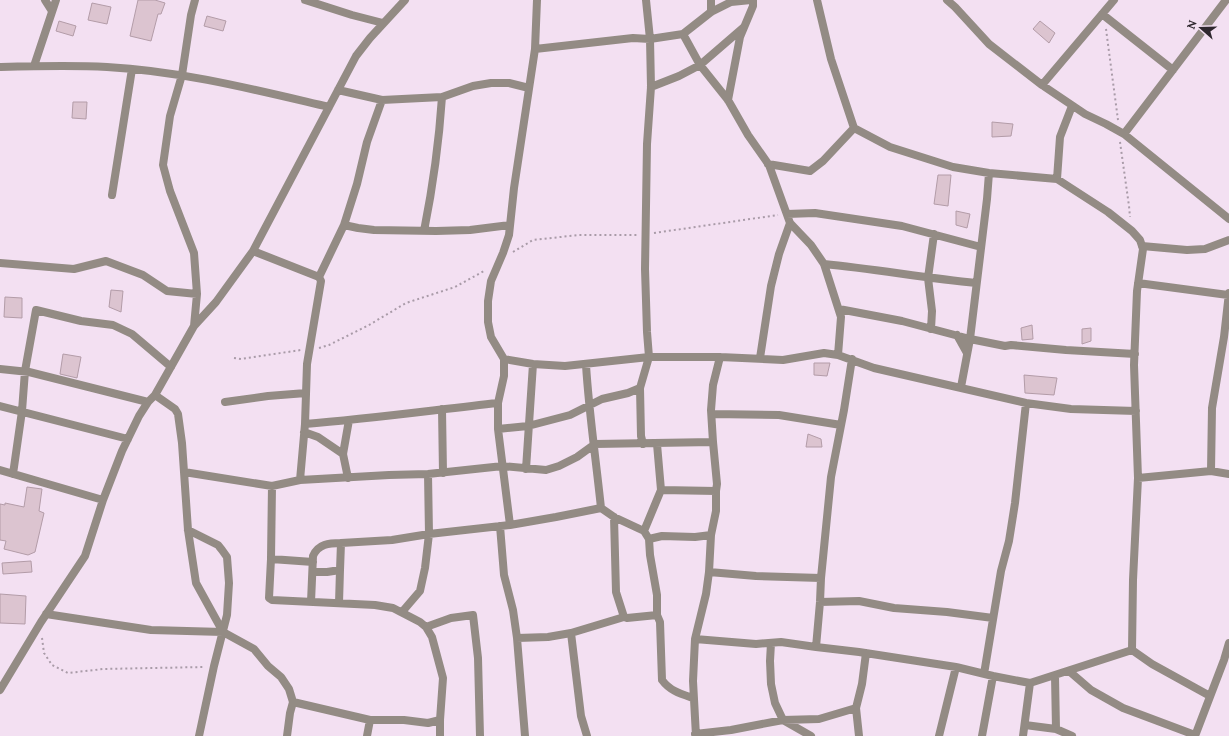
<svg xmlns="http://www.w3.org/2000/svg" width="1229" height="736" viewBox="0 0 1229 736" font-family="Lora,serif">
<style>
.building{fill:#dcc4d0;stroke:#b39ca8}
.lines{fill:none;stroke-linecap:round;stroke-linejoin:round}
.path{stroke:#a99ba8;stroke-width:2;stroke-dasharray:2 3;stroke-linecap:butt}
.street{stroke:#938b84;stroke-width:8}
</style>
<rect width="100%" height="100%" fill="#f3e0f2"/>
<path class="building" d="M138,0H155L165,3L161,14H158L151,41L130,36Z
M92,3L111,7L107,24L88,20Z
M207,16L226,21L223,31L204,26Z
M59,21L76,26L73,36L56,31Z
M1040,21L1055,33L1049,43L1033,29Z
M73,102H87L86,119L72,118Z
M992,122L1013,124L1011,136L992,137Z
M938,175H951L948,206L934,204Z
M956,211L970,214L967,228L956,225Z
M111,290L123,291L121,312L109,307Z
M5,297L22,298V318L4,317Z
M1032,325L1033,339L1022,340L1021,328Z
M1091,328V341L1082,344V329Z
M63,354L81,357L77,378L60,374Z
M814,363H830L827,376L814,375Z
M1024,375L1057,378L1054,395L1025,393Z
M808,434L821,439L822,447H806Z
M27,487L42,489L39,511L44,513L35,552L28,555L4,549L6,541L0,540V504L5,505V503L24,507Z
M31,561L32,572L3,574L2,563Z
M0,594L26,596L25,624L0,623Z"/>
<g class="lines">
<path class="path" d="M1106,29L1118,120
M1120,142L1129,206L1130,217
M654,233L778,215
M513,252L533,240L579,235H637
M319,348L329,345L369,325L406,303L455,287L484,271
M234,358L241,359L301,350
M42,638L44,653L52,665L68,673L103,669L204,667"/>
<path class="street" d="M45,0L52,11
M305,0L352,15L383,23
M711,0V12
M817,0L831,59L854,128L890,147L953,167L989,173L1057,179L1108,212L1132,231L1140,240L1143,249L1137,291L1134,365L1138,478L1133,580L1132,650
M947,0L955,7L989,44L1042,85L1085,114L1106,124L1124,134L1229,219
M1102,14L1173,70
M683,34L700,65L728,100L748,135L769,165L790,223L811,245L824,264L841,317L838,355
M535,49L633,38L650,39L683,34L711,12L731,2L751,0
M34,66L56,0
M0,67C36,66 71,65 107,67C182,71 256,90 329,107
M1042,85L1114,0
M651,87L679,76L700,65L744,27
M338,90L382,100L442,97L473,86L491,83H509L529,88
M728,100L740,37L753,6V0
M1124,134L1226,0
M768,164L810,171L823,161L854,128
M1057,179L1060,137L1072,106
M112,195L132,69
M787,214L815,213L902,226L981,247
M344,225L358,228L374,230L436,231L470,230L510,225
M424,231C433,186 439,142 442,97
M1142,246L1187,250L1205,249L1229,240
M253,251L319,277L321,281L307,364L305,424L300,480
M0,263L74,269L106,261L143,275L167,291L197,294
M824,264C875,269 925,278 976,283
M319,277L344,225L357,184L367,142L382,100
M1138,283L1228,295
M839,309L902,321L970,339L1005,346L1011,345L1066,350L1135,354
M194,326L197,294L194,253L170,191L163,165L170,116L182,75L191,15L195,0
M931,329L932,311L928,278L934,234
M957,335L967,353
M760,358L771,286L779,254L790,223
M504,359L533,364L565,366L649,357H720L783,360L824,353L838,355L874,368L1026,403L1071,409L1136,411
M586,365C589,413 596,460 601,508
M0,369L29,372L148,402
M961,387L970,339L987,199L989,173
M155,395L175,409L178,414L182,443L188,530L196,583L223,632L254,649L268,666L281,677L289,689L293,702L370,720L367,736
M225,402L268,396L306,393
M0,406L128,439
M442,409L443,473
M712,414L779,415L841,425
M305,424C369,419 434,410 498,403
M498,429L528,426L570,415L602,399L628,393L640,388
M304,432L318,437L343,454
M643,444L641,436L640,388L649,357L647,332L645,269L647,144L651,87L650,39L646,0
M526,469L533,364
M0,470L103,500
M1211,471L1212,408L1224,337L1229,293
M184,472L272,486L300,480L389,475L428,474L503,466L546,470L559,466L577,457L595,444L713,442
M13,474L22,411L25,371L36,310L81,321L113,325L132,334L171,367
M348,478L343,454L349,420
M1138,478L1211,471L1229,474
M272,486L271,559L269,598L272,600L375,605L393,608L420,622L426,627L432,637L443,678L440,720V736
M661,490L716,491
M614,517L616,592L624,617
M510,525L498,429V403L504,376V359L491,337L488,322V301L491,281L503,253L509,235L514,188L535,49L537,0
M500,526L504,575L513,610L517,638L525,736
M188,530L218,545L222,550L227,557L229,583L227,615L214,666L199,736
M644,531L661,490L657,444
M649,539L662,536L695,537L711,535
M271,559L313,562
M313,572H327L340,570L341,543L392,540L429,534L510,525L556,517L601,508L614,517L644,531L649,539L650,555L657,595V615L660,622L662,680C670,691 681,694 693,698
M709,572L756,576L821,578
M311,602L313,556C318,544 329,543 341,543
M820,602L859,601L894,608L947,612L993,618
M339,603L340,570
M402,612L420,591L425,568L429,534L428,474
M46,614L151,630L223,632
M426,627L451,618L473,615L478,658L480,736
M571,633L581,716L587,736
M517,638L548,637L571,633L624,617L627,618L657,615
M695,639L756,644L781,642L816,647L859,652L956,667L993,676L1030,683L1132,650
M771,643L770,661L771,684L775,703L783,720L811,736
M816,647L820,602L821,578L831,477L844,410L852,359
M1132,650L1152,664L1210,696
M1069,671L1091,690L1123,708L1195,735
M984,674L1001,571L1009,541L1015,503L1026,403
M1055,676L1056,729
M0,690L41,622L85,556L103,500L122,451L139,416L148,402L155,395L194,326L216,302L253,251L356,56L370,38L405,0
M370,720H404L428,723L440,720
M1025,725L1056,729L1072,736
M695,734L731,730L783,720L819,719L856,708
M287,736L290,713L293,702
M696,736L693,681L695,639L706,594L709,572L711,535L716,511V491L717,484L713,442L711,410L713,385L720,357
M859,736L856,708L862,684L866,653
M939,736L956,667
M982,736L993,676
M1023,736L1030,683
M1195,736L1224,660L1229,643"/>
</g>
<g transform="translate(1201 28) rotate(290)" stroke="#f3e0f2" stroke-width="3" paint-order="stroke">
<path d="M0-3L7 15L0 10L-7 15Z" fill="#2e272e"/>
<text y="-6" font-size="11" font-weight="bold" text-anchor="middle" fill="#2e272e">N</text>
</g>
</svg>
